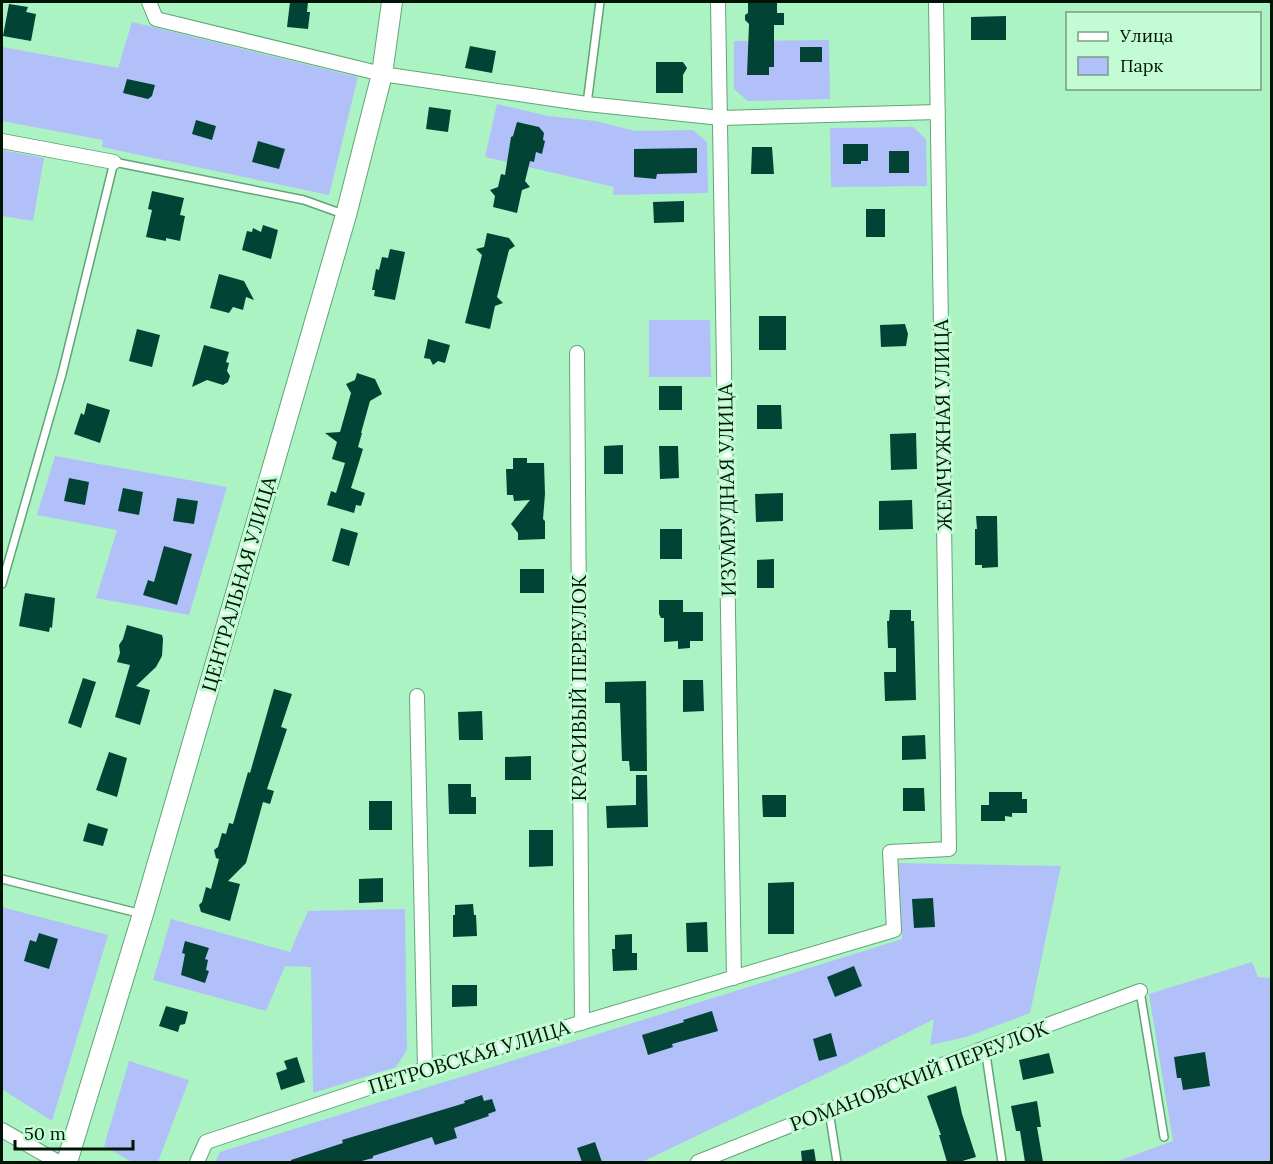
<svg xmlns="http://www.w3.org/2000/svg" width="1273" height="1164" viewBox="0 0 1273 1164" font-family="Lora,serif">
<style>
.green{fill:#b2c0f9}
.building{fill:#034336}
.lines{fill:none;stroke-linecap:round;stroke-linejoin:round}
.lane-casing{stroke:#60a578;stroke-width:10}
.street-casing{stroke:#60a578;stroke-width:16}
.secondary-casing{stroke:#60a578;stroke-width:22}
.lane{stroke:#fff;stroke-width:7}
.street{stroke:#fff;stroke-width:14}
.secondary{stroke:#fff;stroke-width:20}
.labels{text-anchor:middle;stroke-width:6;stroke-linejoin:round;paint-order:stroke}
.street-label{font-size:20px;fill:#001405;stroke:#c3fcd4}
</style>
<rect width="100%" height="100%" fill="#abf3c2"/>
<path class="green" d="M132,22L358,77L329,195L102,147L103,140L2,121V47L118,68Z
M829,40L830,99L748,101L734,89V41Z
M497,104L548,116L596,121L635,131L693,130L707,142L708,193L613,195L614,187L485,157Z
M913,127L926,139L927,186L831,187L830,128Z
M2,150L44,158L33,221L2,216Z
M649,320H710L711,377H649Z
M55,456L227,487L189,615L96,598L117,530L37,515Z
M899,863L1061,866L1030,1013L966,1037L930,1045L934,1019L840,1067L642,1162H215L220,1152L902,939Z
M2,907L108,935L52,1121L2,1089Z
M405,909L407,1050L396,1067L313,1093L311,967L285,966L266,1011L153,980L171,919L290,952L308,911Z
M1252,962L1258,977L1271,978V1162H1115L1173,1141L1149,994Z
M129,1061L189,1080L158,1162H132L104,1146Z"/>
<path class="building" d="M290,2H308L307,12H310L308,29L287,27Z
M748,2H777V13H784V25H774V67H769V75H747L749,24L745,20V15L748,13Z
M9,4L28,7L26,12L36,14L31,41L3,36Z
M1006,16V40H971V17Z
M470,46L496,51L492,73L465,68Z
M800,47H822V62H800Z
M656,62H683L687,68L683,75V93H656Z
M127,79L155,85L152,96L148,99L123,93Z
M429,107L451,110L448,132L426,129Z
M196,120L216,126L212,140L192,134Z
M517,122L539,127L544,133L543,140L545,141L542,154L536,152L534,162L530,161L525,181L530,187L522,190L517,213L493,207L495,196L490,190L498,187L501,174L505,175L511,137L513,136Z
M258,141L285,149L279,169L252,162Z
M843,144H868V161H861V164H843Z
M752,147H772L774,174H751Z
M697,148V173L657,174L656,179L634,177V149Z
M889,151H909V173H889Z
M152,191L184,198L180,215L185,216L180,241L166,238V241L146,237L152,210L148,209Z
M684,201V222L654,223L653,202Z
M866,209H885V237H866Z
M263,225L278,230L271,259L242,250L247,231L252,232L253,228L261,232Z
M487,233L509,238L515,246L509,250L497,297L503,303L495,306L490,329L465,323L482,255L476,249L484,247Z
M390,249L405,252L395,300L374,296L375,290H372L376,269L379,270L382,257L388,258Z
M219,274L244,281L254,300L246,297L243,310L233,307L229,313L210,308Z
M759,316H786V350H759Z
M905,324L908,334L906,346L881,347L880,325Z
M137,329L160,335L152,367L129,361Z
M428,339L450,345L445,363L438,361L433,365L430,359L424,358Z
M204,345L229,352L226,362L229,363L227,371L230,376L228,382L223,385L207,380L192,387Z
M357,373L375,379L382,394L370,401L361,433H362L358,447L363,449L351,488L365,493L361,506L356,505L354,513L327,505L331,491L336,493L345,463L332,459L337,442L325,433L340,432L351,393L346,384L355,380Z
M659,386H682V410H659Z
M87,403L110,410L100,443L74,434L81,413L84,415Z
M757,405H781L782,429H757Z
M916,433L917,469L891,470L890,434Z
M623,445V474H604V446Z
M659,446H678L679,478L660,479Z
M513,458H527V463H544L545,494L543,519L545,521V539L518,540V533L511,524L530,500L514,501L513,495H507L506,469H513Z
M69,478L89,482L85,505L64,501Z
M123,488L143,492L139,515L118,511Z
M783,493V521L756,522L755,494Z
M177,498L198,501L194,524L173,521Z
M912,500L913,529L879,530V501Z
M976,516H997L998,567L982,568V565H975V529H977Z
M341,528L358,533L349,566L332,561Z
M660,529H682V559H660Z
M164,546L192,554L177,605L143,595L148,580L154,582Z
M774,559V588H757V560Z
M520,569H544V593H520Z
M25,593L55,598L52,628L50,627L49,632L19,626Z
M659,600H683V612H703V641H690V648L678,649V641L664,642V618H661L659,614Z
M890,610H911V621H914L916,700L885,701L884,672H896V648H888L887,621H889Z
M127,625L162,635L163,639L162,656L156,667L136,686L150,690L140,725L115,717L130,665L117,662L120,653L119,645L123,639Z
M83,678L96,682L81,728L68,723Z
M683,680H703L704,711L683,712Z
M646,681L647,771H630L629,761H622L620,703H605V682Z
M274,689L292,694L281,727L287,729L267,789L274,791L270,804L263,802L246,863L228,881L240,884L230,921L201,912L199,905L202,902L206,887L211,889L219,859L216,858L214,850L218,847L222,833L226,834L229,823L233,824L248,772L250,773Z
M482,711L483,740H459L458,712Z
M925,735L926,759L902,760V736Z
M109,752L127,758L117,797L96,790Z
M531,756V780H505V757Z
M636,775H647L648,827L607,828L606,806L636,805Z
M448,784H471V797H476V814H449Z
M903,788H924L925,811H903Z
M989,792H1022V799H1027V813H1012V817L1005,816V821H981V805H989Z
M762,795H786V817H763Z
M369,801H392V830H369Z
M88,823L108,829L103,846L83,841Z
M529,830H553V866L529,867Z
M383,878V902L359,903V879Z
M794,882V934H768V883Z
M933,898L935,927L914,928L912,899Z
M473,904L474,915H476L477,936L453,937V915H455V905Z
M707,922L708,952H687L686,923Z
M39,933L58,939L49,969L24,961L30,940L36,942Z
M632,934V953H637V970L613,971L612,949H615V935Z
M185,941L209,948L205,959L208,960L206,970L209,971L205,983L181,975L185,954L182,953Z
M854,966L862,986L835,997L827,977Z
M452,985H477V1006L452,1007Z
M166,1006L188,1012L185,1024L180,1025L178,1032L159,1026Z
M712,1011L718,1031L672,1044L673,1047L648,1055L642,1035L684,1022L683,1020Z
M831,1033L837,1056L819,1061L813,1039Z
M1205,1052L1210,1086L1183,1090L1181,1078H1177L1174,1057Z
M1049,1053L1054,1073L1023,1080L1019,1060Z
M297,1057L305,1082L281,1090L276,1073L287,1069L284,1061Z
M956,1086L962,1114L976,1157L959,1162H947L939,1135H941L927,1096Z
M482,1095L484,1101L492,1099L496,1111L488,1114L489,1116L454,1128L457,1138L435,1145L432,1137L373,1156V1158L358,1162H291V1160L343,1143L342,1140L465,1103L464,1101Z
M1037,1101L1041,1127H1037L1043,1162H1025L1020,1131H1016L1011,1106Z
M595,1142L602,1162H582L577,1148Z
M814,1149L816,1162H802L801,1151Z"/>
<g class="lines">
<g class="lane-casing">
<path id="lane" d="M587,104L600,2
M2,584L62,374L114,162L304,200L343,214
M2,879L142,914
M1140,991L1164,1137
M985,1048L1002,1162
M829,1111L837,1162"/>
</g>
<g class="street-casing">
<path id="street" d="M149,2L156,19L382,74L587,104L721,118L938,112
M718,2L734,978
M2,141L114,162
M577,353L582,1023
M417,696L425,1069
M2,1130L58,1162
M197,1162L206,1142L425,1069L894,930L890,852L949,849L936,2
M698,1162L985,1048L1140,991"/>
</g>
<g class="secondary-casing">
<path id="secondary" d="M67,1162L143,914L346,215L382,74L392,2"/>
</g>
<use href="#lane" class="lane"/>
<use href="#street" class="street"/>
<use href="#secondary" class="secondary"/>
</g>
<g class="labels">
<g class="street-label">
<text transform="translate(943 425) rotate(-91)" y="7">ЖЕМЧУЖНАЯ УЛИЦА</text>
<text transform="translate(727 490) rotate(-91)" y="7">ИЗУМРУДНАЯ УЛИЦА</text>
<text transform="translate(239 584) rotate(-74)" y="7">ЦЕНТРАЛЬНАЯ УЛИЦА</text>
<text transform="translate(579 688) rotate(-90)" y="7">КРАСИВЫЙ ПЕРЕУЛОК</text>
<text transform="translate(469 1057) rotate(-17)" y="7">ПЕТРОВСКАЯ УЛИЦА</text>
<text transform="translate(919 1076) rotate(-21)" y="7">РОМАНОВСКИЙ ПЕРЕУЛОК</text>
</g>
</g>
<rect width="1273" height="1164" fill="none" stroke="#001405" stroke-width="6"/>
<rect x="1066" y="12" width="195" height="78" fill="#c3fcd4" stroke="#759f81" stroke-width="1.5"/>
<rect x="1078" y="32" width="30" height="9" fill="#ffffff" stroke="#759f81" stroke-width="1.5"/>
<text x="1120" y="42" font-size="18" fill="#001405">Улица</text>
<rect x="1078" y="57" width="30" height="18" fill="#b2c0f9" stroke="#759f81" stroke-width="1.5"/>
<text x="1120" y="72" font-size="18" fill="#001405">Парк</text>
<path d="M15 1140v9h118v-9" fill="none" stroke="#001405" stroke-width="3"/>
<text x="24" y="1140" font-size="18" fill="#001405" stroke="#c3fcd4" stroke-width="4.5" paint-order="stroke">50 m</text>
</svg>
